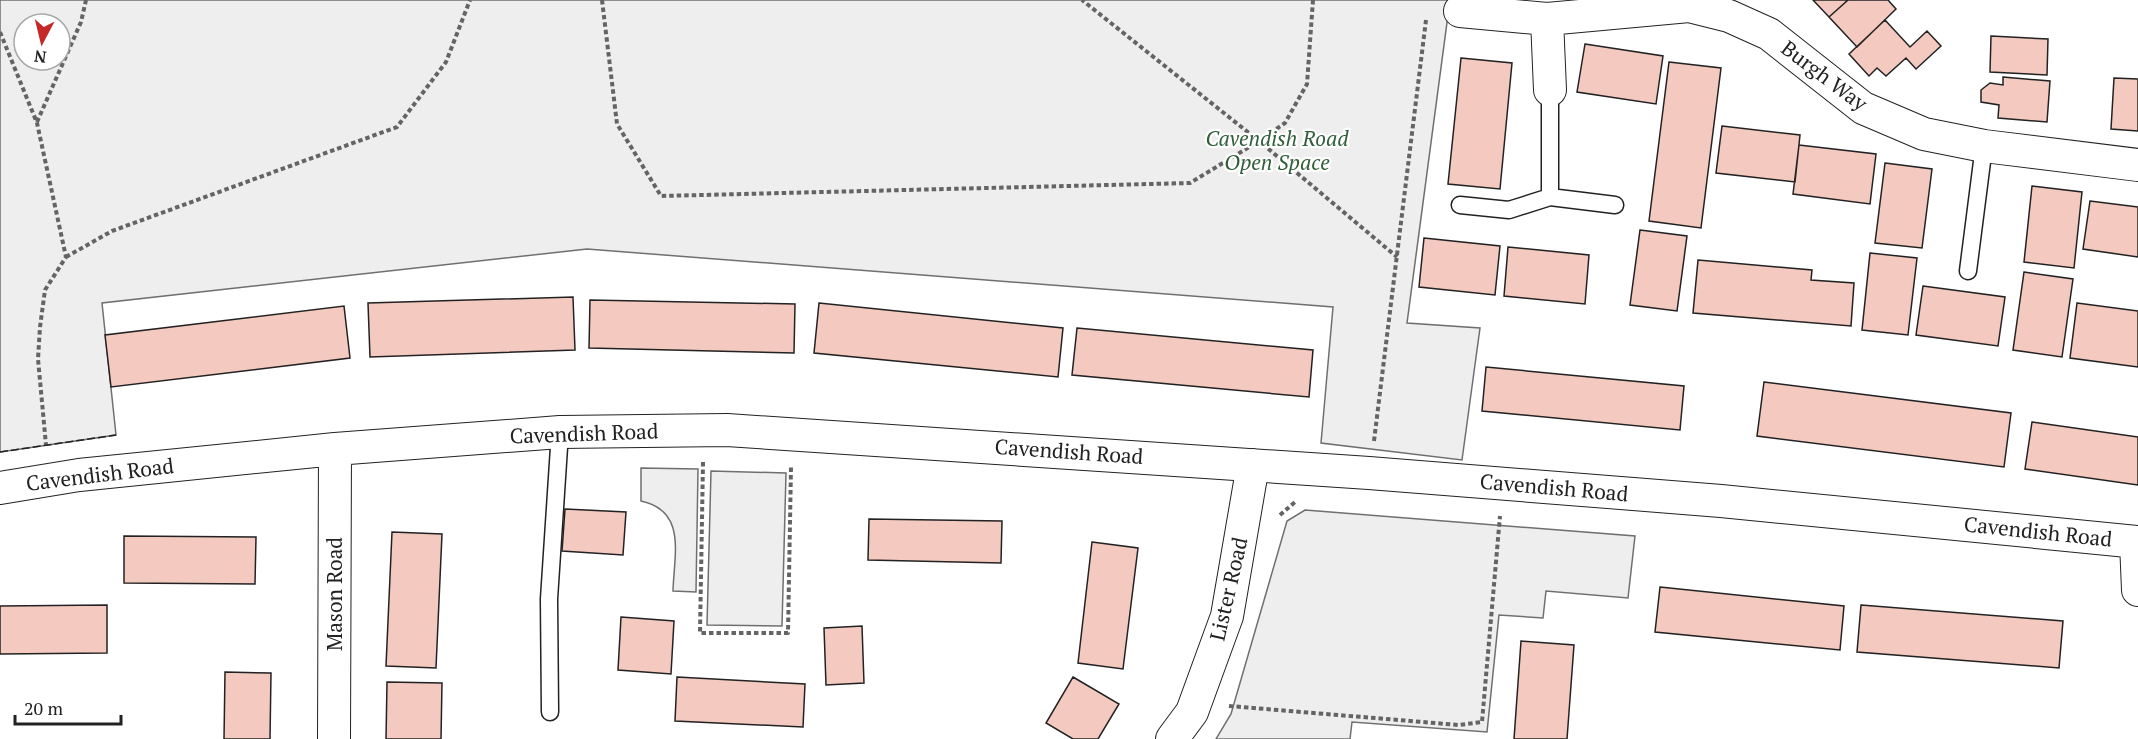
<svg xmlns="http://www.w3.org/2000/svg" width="2138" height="739" viewBox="0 0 2138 739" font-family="'PT Serif',serif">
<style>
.green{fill:#eee;stroke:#6f6f6f;stroke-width:1.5;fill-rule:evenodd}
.building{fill:#f3c9c0;stroke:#222;stroke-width:1.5}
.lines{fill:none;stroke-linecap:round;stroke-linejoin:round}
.service-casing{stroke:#222;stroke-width:19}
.minor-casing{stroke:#222;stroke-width:34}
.path{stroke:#646464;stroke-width:4;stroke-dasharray:4.5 3;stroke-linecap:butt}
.service{stroke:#fff;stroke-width:16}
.minor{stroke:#fff;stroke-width:32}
.fence{stroke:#222;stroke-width:1.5;stroke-dasharray:8 3;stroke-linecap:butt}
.labels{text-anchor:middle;stroke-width:4.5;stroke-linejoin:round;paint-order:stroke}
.street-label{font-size:21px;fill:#222;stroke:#fff}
.park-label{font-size:21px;font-style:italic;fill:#2f5e38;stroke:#fff}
</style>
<rect width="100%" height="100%" fill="#fff"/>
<path class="green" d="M0,0H1450L1407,323L1480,328L1462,460L1321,443L1333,307L587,249L102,303L116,435L0,452ZM24,24H60V60H24Z
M641,468L698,469L696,592L673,591C674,554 687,511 641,501Z
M711,471L786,473L782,626L707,625Z
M1305,510L1635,536L1628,598L1546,591L1543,618L1499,615L1487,732L1352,722L1350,739H1216L1231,714L1287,521Z"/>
<path class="building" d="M1813,0H1848L1829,17Z
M1848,0H1888L1896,9L1857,47L1829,17Z
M1885,20L1910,47L1927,31L1941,46L1916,69L1906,58L1886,76L1877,68L1869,76L1849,54Z
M1991,36L2048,39L2047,75L1990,72Z
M1585,44L1663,56L1656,104L1577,92Z
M1461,58L1512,63L1500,189L1448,184Z
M1669,62L1721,68L1701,228L1649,221Z
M2003,77L2050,81L2047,122L1998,118L1999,105L1981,102V90L1990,83L2003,85Z
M2114,78L2138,79V131L2111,129Z
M1722,126L1800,135L1795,182L1716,173Z
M1799,145L1876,154L1870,204L1793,194Z
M1885,163L1932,169L1922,248L1875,243Z
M2032,186L2082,192L2074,268L2024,262Z
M2090,201L2138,207V257L2083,249Z
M1640,230L1687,236L1677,311L1630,305Z
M1424,238L1500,246L1495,295L1419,287Z
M1508,247L1589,255L1585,304L1504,296Z
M1870,253L1917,258L1908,335L1862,330Z
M1698,260L1812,270L1811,280L1854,283L1851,326L1693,313Z
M2024,272L2073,279L2062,357L2013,350Z
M1923,286L2005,297L1998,346L1916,335Z
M573,297L575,350L370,357L368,303Z
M590,300L795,304L794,353L589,348Z
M819,303L1063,328L1058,377L814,353Z
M2077,303L2138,311V367L2070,358Z
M344,306L350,358L111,387L105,335Z
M1077,328L1313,350L1309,397L1072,375Z
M1486,367L1684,386L1680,430L1482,411Z
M1764,382L2011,413L2004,467L1757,436Z
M2032,422L2138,437V485L2025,469Z
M565,509L626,512L623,555L562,551Z
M869,519L1002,521L1001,563L868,560Z
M392,532L442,534L436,668L386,666Z
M124,536L256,537L255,584L124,583Z
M1092,542L1138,548L1123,669L1078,663Z
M1660,587L1844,606L1840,650L1655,632Z
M107,605V653L0,654V606Z
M1861,605L2063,621L2059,668L1857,652Z
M621,617L674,621L671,674L618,670Z
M862,626L864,683L826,685L824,628Z
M1521,641L1574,645L1567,739H1514Z
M225,672L271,673L270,739H224Z
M677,677L805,684L803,727L675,721Z
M1073,677L1119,704L1098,739H1073L1046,723Z
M387,682L442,683L441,739H386Z"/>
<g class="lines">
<g class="service-casing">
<path id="service" d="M1550,90V197L1615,205
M1460,205L1509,210L1550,197
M1968,271L1984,146
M550,712L549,599L560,432"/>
</g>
<g class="minor-casing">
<path id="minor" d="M1460,11L1547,19L1689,6L1729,16L1769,34L1863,108L1924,134L1984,146L2138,165
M1547,19L1550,90
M0,488L79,475L335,449L560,432L727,430L1369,473L1721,501L2138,542
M2136,542L2138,590
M334,739L335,449
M1172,739L1192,712L1227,616L1253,465"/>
</g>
<path class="path" d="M602,0L617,124L661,196L1190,183L1259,141L1082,0
M1313,0L1307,84L1285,123L1259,141L1397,257
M0,32L37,123L66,257L45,290L40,327L38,359L46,445
M37,122L81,22L86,0
M66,257L112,231L397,127L446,62L470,0
M1374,441L1426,20
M703,462L700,633H788L791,467
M1280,515L1295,502
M1229,706L1459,725L1482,722L1500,516"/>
<use href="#service" class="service"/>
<use href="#minor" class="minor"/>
<path class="fence" d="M0,452L116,435"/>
</g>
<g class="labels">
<g class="street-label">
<text transform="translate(1824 76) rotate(37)" y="7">Burgh Way</text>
<text transform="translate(584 434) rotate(-2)" y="7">Cavendish Road</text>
<text transform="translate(1069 452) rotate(4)" y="7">Cavendish Road</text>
<text transform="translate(100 475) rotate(-7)" y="7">Cavendish Road</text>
<text transform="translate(1554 488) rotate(5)" y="7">Cavendish Road</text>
<text transform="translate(2038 532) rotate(6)" y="7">Cavendish Road</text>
<text transform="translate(1229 589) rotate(-77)" y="7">Lister Road</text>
<text transform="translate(335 594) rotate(-90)" y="7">Mason Road</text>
</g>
<g class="park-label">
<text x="1277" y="146">Cavendish Road<tspan x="1277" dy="24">Open Space</tspan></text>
</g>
</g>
<g transform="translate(42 42) rotate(187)"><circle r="28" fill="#ffffff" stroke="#a7a7a7" stroke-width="1.5"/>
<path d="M0-4.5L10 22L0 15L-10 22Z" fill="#c62828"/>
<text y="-9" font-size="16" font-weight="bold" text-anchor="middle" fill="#222222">N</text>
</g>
<path d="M15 715v9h106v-9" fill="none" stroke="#222222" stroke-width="3"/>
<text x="24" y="715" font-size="18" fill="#222222" stroke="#ffffff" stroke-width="4.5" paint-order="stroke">20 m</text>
</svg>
